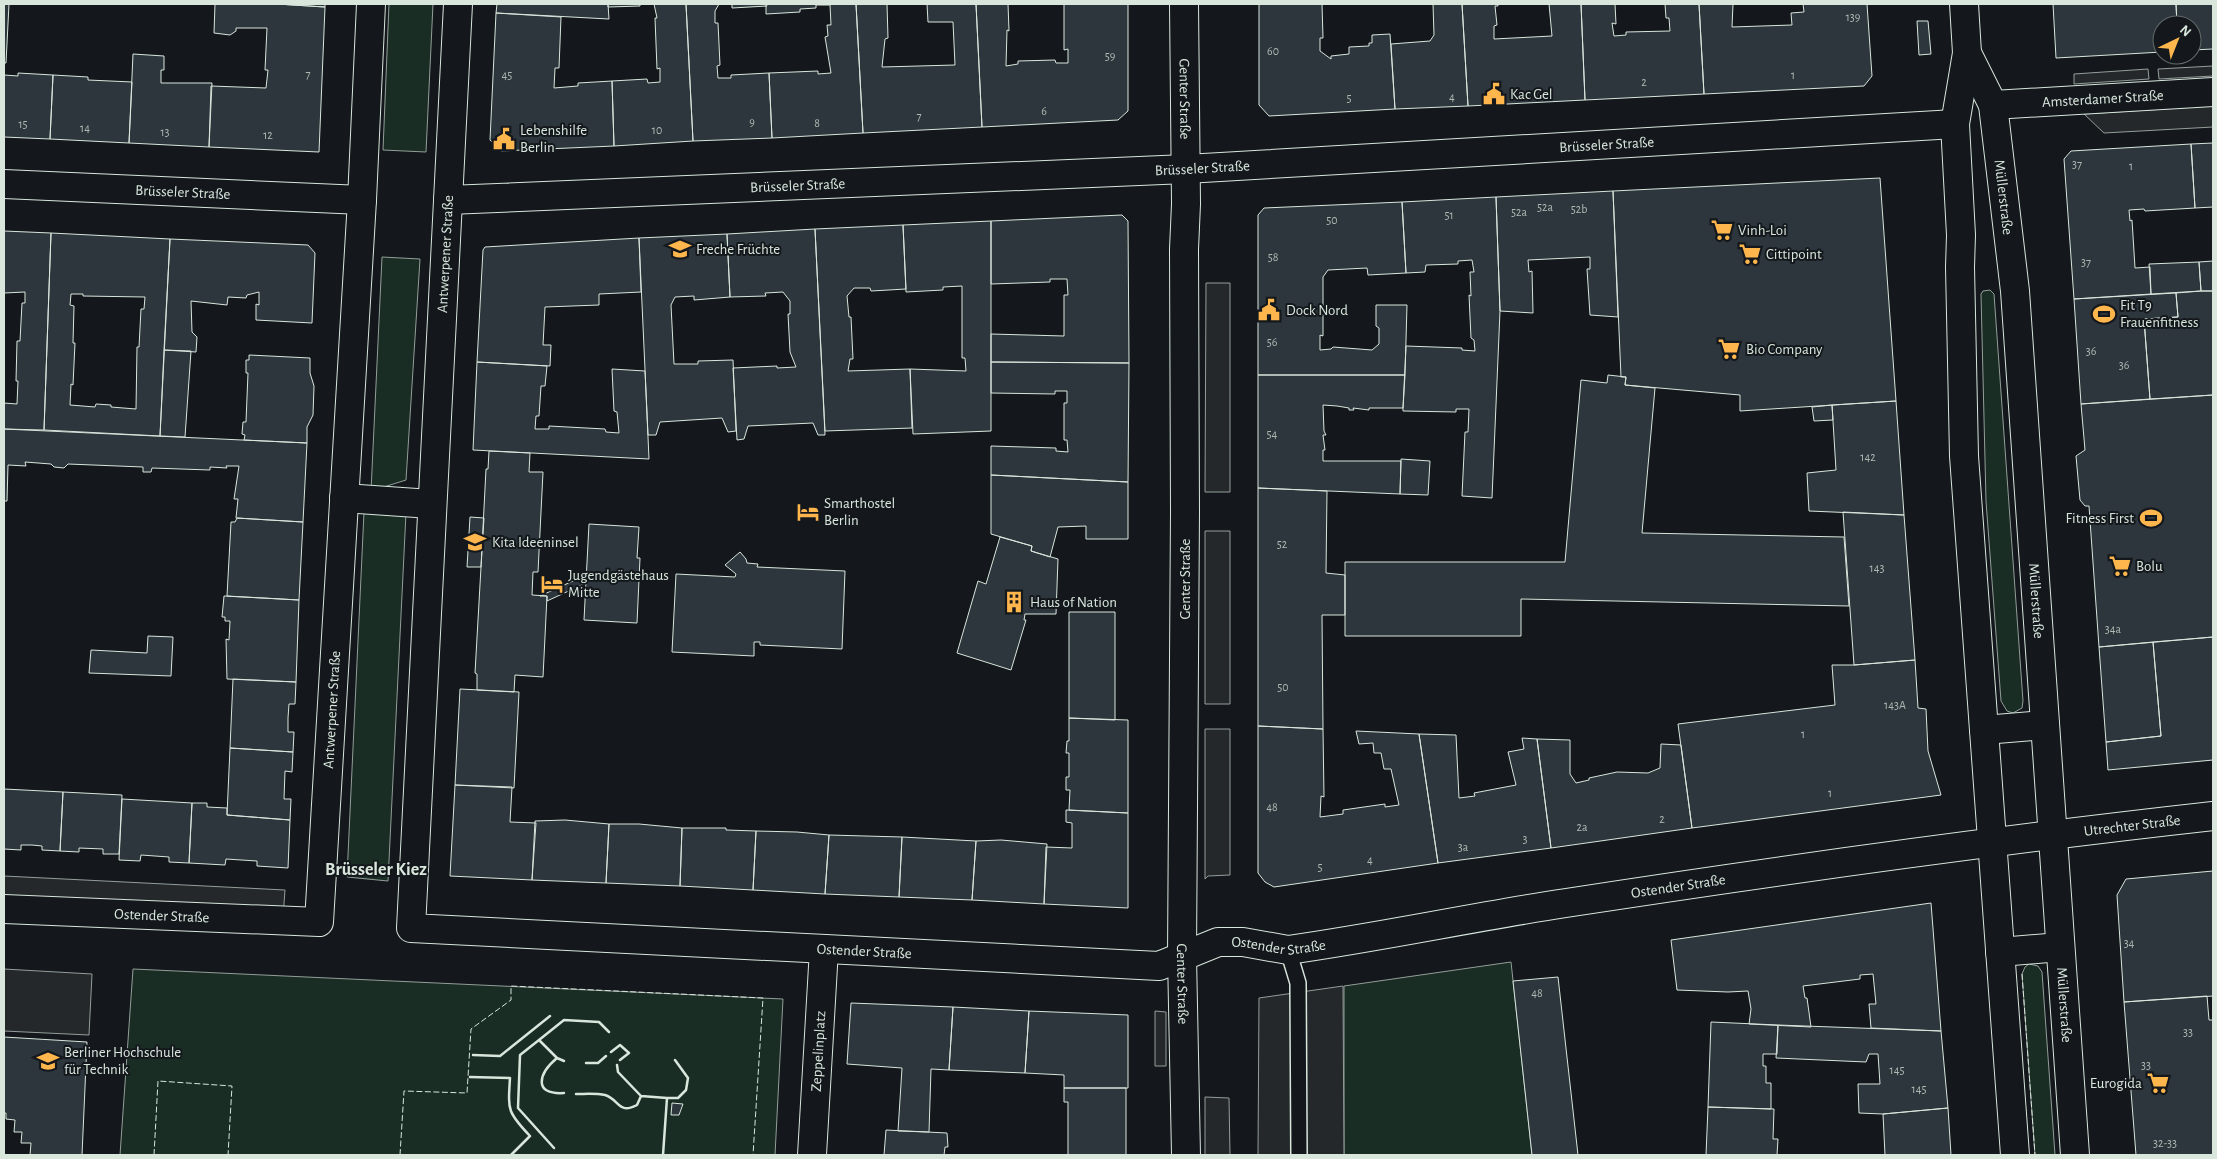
<svg xmlns="http://www.w3.org/2000/svg" width="2217" height="1159" viewBox="0 0 2217 1159" font-family="'Alegreya Sans',sans-serif">
<style>
.green{fill:#1a2d24;stroke:#939e99}
.parking{fill:#24282b;stroke:#939e99}
.building{fill:#2c363c;stroke:#d8e6dc;fill-rule:evenodd}
.lines{fill:none;stroke-linecap:round;stroke-linejoin:round}
.lane-casing{stroke:#d8e6dc;stroke-width:18}
.street-casing{stroke:#d8e6dc;stroke-width:30}
.primary-casing{stroke:#d8e6dc;stroke-width:30}
.lane{stroke:#14181c;stroke-width:15}
.street{stroke:#14181c;stroke-width:28}
.primary{stroke:#14181c;stroke-width:28}
.fence{stroke:#d8e6dc;stroke-width:1;stroke-dasharray:6 2.5;stroke-linecap:butt}
.wall{stroke:#d8e6dc;stroke-width:2.5}
.labels{text-anchor:middle;stroke-width:4;stroke-linejoin:round;paint-order:stroke}
.number-label{font-size:12px;fill:#adbab4}
.poi-label{font-size:15px;fill:#d8e6dc;stroke:#14181c;text-anchor:start}
.street-label{font-size:15px;fill:#d8e6dc;stroke:#14181c}
.quarter-label{font-size:18px;font-weight:bold;fill:#d8e6dc;stroke:#14181c}
</style>
<rect width="100%" height="100%" fill="#14181c"/>
<path class="green" d="M389,4H433L426,152L383,150Z
M382,257L420,259L406,480L371,491Z
M1990,290L1994,294L2023,701L2022,708L2013,713L2007,711L2001,701L1986,501L1981,294L1983,291Z
M364,512L406,513L388,881L347,877Z
M1511,962L1532,1155H1344V986Z
M2029,964L2038,966L2042,972L2055,1155H2035L2022,974L2025,967Z
M133,969L783,999L775,1155H120Z"/>
<path class="parking" d="M2213,66V76L2159,79L2158,69Z
M2148,69L2149,79L2074,84V74Z
M2213,106V127L2104,133L2084,114Z
M1206,283H1230V492H1205Z
M1205,531H1230V704H1205Z
M1205,729H1230V875L1208,876L1205,879Z
M4,876L285,890L283,917L4,902Z
M4,969L92,974L89,1035L4,1031Z
M1343,986L1344,1155H1258L1259,998Z
M1155,1011L1166,1012V1066H1155Z
M1205,1097L1229,1098L1230,1155H1205Z"/>
<path class="building" d="M4,4H9L6,63H4Z
M215,4H277L325,7L319,152L209,147L211,86L266,88L268,70H265L267,28H236V31L230,35L214,33Z
M277,4H325V7Z
M497,4H608L609,19L496,13Z
M608,4H640V6L608,7Z
M654,4H686L693,141L614,146L612,81L647,79L648,83L660,82V68L657,69L655,18H657Z
M686,4H766L767,6L732,8V4H719L715,11V23H718L720,65L717,66L718,78H731V75L769,73L772,138L693,141Z
M766,4H856L863,133L772,138L769,73L818,71V74L831,73L825,37L828,36L827,25H831L830,5H816V8L800,9V12L766,14Z
M856,4H887L888,38L885,39L882,67L955,65L953,22H928L927,4H976L982,127L863,133Z
M976,4H1008L1009,31L1007,30L1006,66L1018,64V61L1055,60L1056,63H1068V49L1064,50V4H1128V111L1118,120L982,127Z
M1259,4H1322L1323,38H1320V51L1331,59V56L1349,54V47L1369,46V43H1372V35L1390,34L1395,109L1269,116L1259,105Z
M1433,4H1462L1468,106L1395,109L1391,44L1430,41L1434,35Z
M1462,4H1498V6H1495L1497,25L1494,26V39L1552,36L1549,4H1581L1585,100L1468,106Z
M1581,4H1615L1616,24L1612,23L1614,36L1626,35V32L1670,31L1669,18H1666L1665,4H1699L1704,94L1585,100Z
M1699,4H1733L1732,27L1792,25L1791,13L1804,12L1803,4H1867L1872,76L1864,86L1704,94Z
M2053,4H2176L2177,25H2162V52L2056,58Z
M2176,4H2213V49L2192,50V25H2177Z
M496,13L561,17L559,68H555L554,88L578,86V83L612,81L614,146L501,151L490,140Z
M1917,21H1928L1931,54L1919,55Z
M133,54L164,56V70H161V83H212L209,147L129,143Z
M18,73L53,75L50,139L4,137V75L18,76Z
M53,75L88,77V80L132,82L129,143L50,139Z
M2213,143V207L2195,208L2191,144Z
M2191,144L2195,208L2145,211L2144,209L2129,210L2130,221L2132,220L2135,268L2150,267L2151,294L2074,299L2064,159L2071,151Z
M1880,178L1896,401L1740,411V395L1625,385L1626,377H1621L1613,191Z
M1613,191L1618,317L1590,315L1587,269H1590V257L1528,260L1529,272L1532,271L1533,313L1500,311L1496,197Z
M1496,197L1500,311L1492,498L1462,496L1465,432H1468L1469,409H1456V412L1403,411V408L1406,346L1462,348V350L1475,351L1474,340L1471,338L1469,295L1471,296L1470,272H1474L1472,260L1458,261V264L1426,265L1425,272L1406,273L1402,202Z
M1402,202L1406,273L1368,275L1367,268L1328,270L1323,277V336L1320,335V350L1331,349L1333,347L1372,350L1379,344V328L1376,326V305H1407L1405,375H1258V215L1264,208Z
M1122,215L1128,221L1129,363L991,362V334L1064,336V295H1068L1067,279H1050V282L991,284V221Z
M991,221V431L913,434L910,369L966,371L965,358H962V286L943,287V290L906,292L903,225Z
M903,225L906,289L871,291L870,288H854L847,296L849,317H851L853,359H850L848,371L910,369L912,428L825,431L815,229Z
M815,229L825,435H818L813,423L748,426L744,439L737,440L733,368L777,366V368L796,367L790,352L788,314H790V301L783,292L765,293L766,296L730,297L727,234Z
M4,231L51,233L44,430L4,429V403L17,404L18,381H16L17,341H20L22,303H25V292L4,293Z
M51,233L170,239L160,436L44,430ZM71,294H83V296L145,297L144,309H141L139,347H137L136,409L111,407V405L96,404L95,407L70,405L71,384L73,385L75,343H73L74,306L70,305Z
M727,234L730,297L694,300V296L675,297L671,305L674,364H698V361L733,360L736,431L728,432L722,418L660,422L656,435H648L639,238Z
M639,238L641,292L599,294V305L545,307L543,345H551L550,366L477,362L483,250L485,247Z
M170,239L308,245L315,253L312,323L256,320V304L259,305V292L247,295L246,298L228,297L227,305L191,301L192,332L197,337L196,352L164,350Z
M2213,261V291H2201L2199,262Z
M2199,262L2201,291L2151,294L2149,264Z
M2201,291H2213V395L2150,399L2144,319L2178,317L2176,293Z
M2176,293L2178,317L2144,319L2150,399L2081,404L2074,299Z
M164,350L191,351L185,437L160,436Z
M249,355L310,358V373L314,386L313,415L307,427V443L244,440L245,435L242,434L243,422H246L248,373H246V360H249Z
M477,362L547,366L545,386H541L539,416H536L535,429H549V426L605,429L606,432L619,433L617,412L614,411L612,369L645,371L649,459L473,450Z
M991,362L1129,363L1128,482L991,475V446L1056,448V451L1068,452L1067,440H1064V403H1067V391H1055V394L991,393Z
M1258,375H1405L1403,408H1369V410L1353,408L1354,410H1349V408L1337,406L1323,405L1324,431L1326,435H1323L1325,450H1323V461H1401L1400,494L1258,488Z
M1608,375L1626,377L1625,385L1655,388L1642,533L1844,537L1849,606L1521,599V636H1345V562H1565L1581,380L1607,383Z
M2213,395V637L2099,647L2089,506H2085L2080,500L2076,456L2085,450L2081,404Z
M1896,401L1904,515L1809,511L1807,473L1836,470L1832,405Z
M1832,405L1833,420L1814,421L1812,407Z
M4,429L307,443L303,522L236,518L238,499H234L239,466H226L227,468L210,467V470L152,468L151,472H143V467L68,464L64,468L54,467L51,464L25,462L26,466L8,465L7,501H4Z
M489,451L530,453L529,472H543L538,572H533L532,595L547,596L543,677L515,675L514,692L477,690V674L475,673L481,567L486,469H488Z
M1401,459L1430,461L1428,495L1400,494Z
M991,475L1128,482V539H1086V526L1058,527L1050,557L1031,551L1032,546L991,534Z
M1258,488L1327,491L1326,573L1345,575V615H1322L1323,729L1258,726Z
M1843,512L1904,515L1915,660L1854,665Z
M470,517L484,518L481,567H467Z
M237,518L303,522L299,600L227,596L231,522H235Z
M589,524L639,527L637,558H640L637,623L584,620Z
M1000,537L1032,546L1031,551L1058,559L1056,614H1025L1024,620H1026L1011,670L957,653L978,581L986,584Z
M740,552L746,559L747,563L758,564L757,567L845,571L842,649L760,645V642H754V656L672,652L676,574L735,577L736,574L725,565Z
M586,575V583L547,601V596H540Z
M224,596L299,600L296,682L227,679L226,639L229,640L230,621H225V617H222Z
M1069,612H1115V720L1069,718Z
M148,636L173,637L171,676L89,673L91,650L147,653Z
M2213,637V760L2108,770L2106,742L2161,736L2153,642Z
M2153,642L2161,736L2106,742L2099,647Z
M1915,660L1918,708L1926,709L1928,751L1941,795L1692,828L1678,724L1835,705L1832,665H1854Z
M233,679L296,682L295,704H289L288,718V732H294L293,752L230,748Z
M460,689L519,692L514,788L455,785Z
M1069,718L1128,720V813L1069,810L1070,790H1066V777H1069V753H1066L1067,741H1069Z
M1258,726L1323,729L1324,797L1321,796L1320,817L1343,814V810L1385,804V807L1399,805L1391,769H1384L1381,753H1374L1373,743L1359,744L1356,731L1419,734L1438,863L1274,887L1265,882L1258,873Z
M1419,734L1456,735L1459,798L1475,796L1474,793L1516,785L1508,752L1524,749L1522,738L1537,739L1551,848L1438,863Z
M1537,739L1570,740V774L1576,783L1589,780V778L1617,772L1648,773L1660,768L1661,744L1681,745L1692,828L1551,848Z
M230,748L293,752L292,772L285,771L284,799H291L290,820L227,815Z
M455,785L512,787L510,822L536,823L532,880L450,876Z
M4,789L63,792L60,851L42,850V846L32,845H21V850L4,849Z
M63,792L122,795L119,854H103V849L79,848V852L60,851Z
M122,799L192,803L189,863L169,862V857L141,855L140,861L119,860Z
M192,803H207V807L227,808V815L290,820L288,868L257,866V861L226,859L225,865L189,863Z
M1066,810L1128,813V908L1044,904L1046,847L1072,848V823L1066,822Z
M565,820L609,824L606,883L532,880L535,821Z
M609,824H639L682,828L680,886L606,883Z
M682,828H726V830L756,831L753,890L680,886Z
M756,831L797,832L829,835L825,894L753,890Z
M829,835L902,837L899,897L825,894Z
M902,837L976,841L972,900L899,897Z
M1001,840L1047,844L1044,904L972,900L976,841Z
M2213,871V996L2124,1002L2117,895L2126,879Z
M1931,903L1941,1031L1871,1028L1869,1004H1876L1873,974L1860,975V979L1803,986L1805,998H1807L1811,1027L1749,1024L1751,1009L1748,991L1728,992L1677,990L1671,940Z
M1558,977L1578,1155H1532L1513,981Z
M2207,996L2209,1020H2213V1155H2136L2124,1002Z
M851,1003L953,1007L949,1070L931,1069L929,1132L898,1131L902,1068L847,1064Z
M953,1007L1029,1011L1025,1073L949,1070Z
M1029,1011L1128,1015V1088H1064V1075L1025,1073Z
M1711,1022L1778,1025L1777,1054H1763V1066H1766V1083H1771V1109L1708,1107Z
M1778,1025L1941,1031L1948,1108L1883,1114L1859,1113L1858,1084H1880L1878,1054H1869L1866,1062L1776,1058Z
M4,1037L87,1042L82,1155H30L31,1143H21L22,1132H14L15,1120L6,1119V1113H4Z
M1064,1088H1126V1155H1068V1102H1064Z
M672,1103L683,1104L679,1115H671Z
M1708,1107L1774,1109L1773,1139H1778L1777,1155H1706Z
M1948,1108L1951,1155H1885L1883,1114Z
M886,1130L947,1133L948,1147H945L944,1155H884Z"/>
<g class="lines">
<g class="lane-casing">
<path id="lane" d="M1288,950L1298,983L1299,1155"/>
</g>
<g class="street-casing">
<g id="street">
<path id="s1" d="M458,4L411,928L1159,966L1218,942H1243L1288,950C1381,937 1473,917 1566,903C1781,870 1997,840 2213,816"/>
<path id="s2" d="M1184,4L1186,204L1184,249L1185,511L1182,956L1186,1155"/>
<path id="s3" d="M1993,105L2213,92"/>
<path id="s4" d="M4,184L362,200"/>
<path id="s5" d="M448,200L1186,169L1955,124"/>
<path d="M344,498L431,504"/>
<path id="s6" d="M4,909L319,922L362,200L371,4"/>
<path id="s7" d="M812,1155L824,949"/>
</g>
</g>
<g class="primary-casing">
<g id="primary">
<path d="M1964,4L1967,53L1955,124L1961,235L1960,267L1964,456L2015,1155"/>
<path id="s8" d="M1967,53L1993,105L2015,291L2075,1155"/>
<path d="M1984,730L2045,725"/>
<path d="M2000,952L2060,947"/>
</g>
</g>
<use href="#lane" class="lane"/>
<use href="#street" class="street"/>
<use href="#primary" class="primary"/>
<path class="fence" d="M2022,974L2035,1155
M154,1155L158,1081L232,1086L228,1155
M400,1155L404,1091L467,1093L471,1029L511,1000V986L763,998L753,1155"/>
<path class="wall" d="M539,1040L520,1055L518,1108L554,1148
M611,1052L620,1045L629,1053L620,1060
M473,1055L500,1056L550,1016
M557,1058C539,1073 532,1095 564,1093
M564,1061L557,1058L539,1040L564,1020L599,1022L609,1032
M586,1063H598L606,1056
M470,1077L510,1078C508,1110 507,1112 530,1136L511,1155
M576,1094C585,1094 596,1093 605,1095C619,1099 618,1115 637,1105L641,1096L618,1072L617,1065
M641,1096L667,1098
M663,1155L667,1098H678L686,1090L688,1078L675,1060"/>
</g>
<defs>
<g id="civic-bare" transform="scale(1.725)"><path d="M-.6-6.5H3V-4.5H.6V-3L4-1V1h2V6H-6V1h2V-1L-.6-3ZM-1.2 2.5V6h2.4V2.5Z" fill="#ffb74d" stroke="#14181c" stroke-width="2.5" paint-order="stroke"/></g>
<g id="supermarket-bare" transform="scale(1.725)"><path d="M-6-5.5h2.5l.6 2H6L4.5 2H-2.5L-4.4-4H-6ZM-1.5 3.2a1.3 1.3 0 1 0 .1 0ZM3 3.2a1.3 1.3 0 1 0 .1 0Z" fill="#ffb74d" stroke="#14181c" stroke-width="2.5" paint-order="stroke"/></g>
<g id="school-bare" transform="scale(1.725)"><path d="M0-5L7-2L0 1L-7-2ZM-4 1L0 2.5L4 1V4Q0 6-4 4Z" fill="#ffb74d" stroke="#14181c" stroke-width="2.5" paint-order="stroke"/></g>
<g id="stadium-bare" transform="scale(1.725)"><path d="M0-5a6.5 5 0 1 0 0 10a6.5 5 0 1 0 0-10ZM-3.5-1.8h7v3.6h-7Z" fill="#ffb74d" stroke="#14181c" stroke-width="2.5" paint-order="stroke"/></g>
<g id="hotel-bare" transform="scale(1.725)"><path d="M-6-4.5h1.5V1H6V5H4.5V3h-9V5H-6ZM-4 0a1.8 1.8 0 1 1 3.6 0ZM.5 0V-2.5h3Q6-2.5 6 0Z" fill="#ffb74d" stroke="#14181c" stroke-width="2.5" paint-order="stroke"/></g>
<g id="building-bare" transform="scale(1.725)"><path d="M-4-6H4V6H1V3H-1V6H-4ZM-2.5-4.3h1.7v1.8h-1.7ZM.8-4.3h1.7v1.8H.8ZM-2.5-1h1.7V.8h-1.7ZM.8-1h1.7V.8H.8Z" fill="#ffb74d" stroke="#14181c" stroke-width="2.5" paint-order="stroke"/></g>
<g id="university-bare" transform="scale(1.725)"><path d="M0-5L7-2L0 1L-7-2ZM-4 1L0 2.5L4 1V4Q0 6-4 4Z" fill="#ffb74d" stroke="#14181c" stroke-width="2.5" paint-order="stroke"/></g>
</defs>
<g fill-rule="evenodd">
<use href="#civic-bare" x="1494" y="94"/>
<use href="#civic-bare" x="504" y="139"/>
<use href="#supermarket-bare" x="1722" y="230"/>
<use href="#school-bare" x="680" y="249"/>
<use href="#supermarket-bare" x="1750" y="254"/>
<use href="#civic-bare" x="1269" y="310"/>
<use href="#stadium-bare" x="2104" y="314"/>
<use href="#supermarket-bare" x="1729" y="349"/>
<use href="#hotel-bare" x="808" y="512"/>
<use href="#stadium-bare" x="2151" y="518"/>
<use href="#school-bare" x="475" y="542"/>
<use href="#supermarket-bare" x="2120" y="566"/>
<use href="#hotel-bare" x="552" y="584"/>
<use href="#building-bare" x="1014" y="602"/>
<use href="#university-bare" x="48" y="1061"/>
<use href="#supermarket-bare" x="2158" y="1083"/>
</g>
<g class="labels">
<g class="number-label">
<text x="1853" y="21">139</text>
<text x="1273" y="55">60</text>
<text x="1110" y="60">59</text>
<text x="308" y="78">7</text>
<text x="507" y="79">45</text>
<text x="1793" y="79">1</text>
<text x="1644" y="86">2</text>
<text x="1452" y="101">4</text>
<text x="1349" y="102">5</text>
<text x="1044" y="115">6</text>
<text x="919" y="120">7</text>
<text x="752" y="126">9</text>
<text x="817" y="127">8</text>
<text x="23" y="128">15</text>
<text x="85" y="132">14</text>
<text x="657" y="134">10</text>
<text x="165" y="136">13</text>
<text x="268" y="139">12</text>
<text x="2077" y="168">37</text>
<text x="2131" y="170">1</text>
<text x="1545" y="211">52a</text>
<text x="1579" y="213">52b</text>
<text x="1519" y="216">52a</text>
<text x="1449" y="219">51</text>
<text x="1332" y="224">50</text>
<text x="1273" y="261">58</text>
<text x="2086" y="266">37</text>
<text x="1272" y="346">56</text>
<text x="2091" y="355">36</text>
<text x="2124" y="369">36</text>
<text x="1272" y="438">54</text>
<text x="1868" y="461">142</text>
<text x="1282" y="548">52</text>
<text x="1877" y="572">143</text>
<text x="2113" y="633">34a</text>
<text x="1283" y="691">50</text>
<text x="1895" y="709">143A</text>
<text x="1803" y="738">1</text>
<text x="1830" y="797">1</text>
<text x="1272" y="811">48</text>
<text x="1662" y="823">2</text>
<text x="1582" y="831">2a</text>
<text x="1525" y="843">3</text>
<text x="1463" y="851">3a</text>
<text x="1370" y="864">4</text>
<text x="1320" y="871">5</text>
<text x="2129" y="947">34</text>
<text x="1537" y="997">48</text>
<text x="2188" y="1036">33</text>
<text x="2146" y="1069">33</text>
<text x="1897" y="1074">145</text>
<text x="1919" y="1093">145</text>
<text x="2165" y="1147">32-33</text>
</g>
<g class="poi-label">
<text x="1510" y="99">Kac Gel</text>
<text x="520" y="135">Lebenshilfe<tspan x="520" dy="17">Berlin</tspan></text>
<text x="1738" y="235">Vinh-Loi</text>
<text x="696" y="254">Freche Früchte</text>
<text x="1766" y="259">Cittipoint</text>
<text x="2120" y="310">Fit T9<tspan x="2120" dy="17">Frauenfitness</tspan></text>
<text x="1286" y="315">Dock Nord</text>
<text x="1746" y="354">Bio Company</text>
<text x="824" y="508">Smarthostel<tspan x="824" dy="17">Berlin</tspan></text>
<text x="2134" y="523" text-anchor="end">Fitness First</text>
<text x="492" y="547">Kita Ideeninsel</text>
<text x="2136" y="571">Bolu</text>
<text x="568" y="580">Jugendgästehaus<tspan x="568" dy="17">Mitte</tspan></text>
<text x="1030" y="607">Haus of Nation</text>
<text x="64" y="1057">Berliner Hochschule<tspan x="64" dy="17">für Technik</tspan></text>
<text x="2142" y="1088" text-anchor="end">Eurogida</text>
</g>
<g class="street-label">
<text dy="5" stroke="none"><textPath href="#s3" startOffset="110">Amsterdamer Straße</textPath></text>
<text dy="5" stroke="none"><textPath href="#s2" startOffset="95">Genter Straße</textPath></text>
<text dy="5" stroke="none"><textPath href="#s5" startOffset="1160">Brüsseler Straße</textPath></text>
<text dy="5" stroke="none"><textPath href="#s5" startOffset="755">Brüsseler Straße</textPath></text>
<text dy="5" stroke="none"><textPath href="#s5" startOffset="350">Brüsseler Straße</textPath></text>
<text dy="5" stroke="none"><textPath href="#s4" startOffset="179">Brüsseler Straße</textPath></text>
<text dy="5" stroke="none"><textPath href="#s8" startOffset="151">Müllerstraße</textPath></text>
<text transform="translate(445 254) rotate(-87)" y="5">Antwerpener Straße</text>
<text transform="translate(1185 579) rotate(-90)" y="5">Genter Straße</text>
<text dy="5" stroke="none"><textPath href="#s8" startOffset="556">Müllerstraße</textPath></text>
<text dy="5" stroke="none"><textPath href="#s6" startOffset="528">Antwerpener Straße</textPath></text>
<text dy="5" stroke="none"><textPath href="#s1" startOffset="2662">Utrechter Straße</textPath></text>
<text dy="5" stroke="none"><textPath href="#s1" startOffset="2204">Ostender Straße</textPath></text>
<text dy="5" stroke="none"><textPath href="#s6" startOffset="158">Ostender Straße</textPath></text>
<text dy="5" stroke="none"><textPath href="#s1" startOffset="1799">Ostender Straße</textPath></text>
<text dy="5" stroke="none"><textPath href="#s1" startOffset="1379">Ostender Straße</textPath></text>
<text dy="5" stroke="none"><textPath href="#s2" startOffset="980">Genter Straße</textPath></text>
<text dy="5" stroke="none"><textPath href="#s8" startOffset="961">Müllerstraße</textPath></text>
<text dy="5" stroke="none"><textPath href="#s7" startOffset="104">Zeppelinplatz</textPath></text>
</g>
<g class="quarter-label">
<text x="376" y="875">Brüsseler Kiez</text>
</g>
</g>
<rect width="2217" height="1159" fill="none" stroke="#d8e6dc" stroke-width="10"/>
<g transform="translate(2177 40) rotate(43)"><circle r="24" fill="#14181c" stroke="#626a69"/>
<path d="M0-4L9 19L0 12L-9 19Z" fill="#ffb74d"/>
<text y="-8" font-size="14" font-weight="bold" text-anchor="middle" fill="#d8e6dc">N</text>
</g>
</svg>
